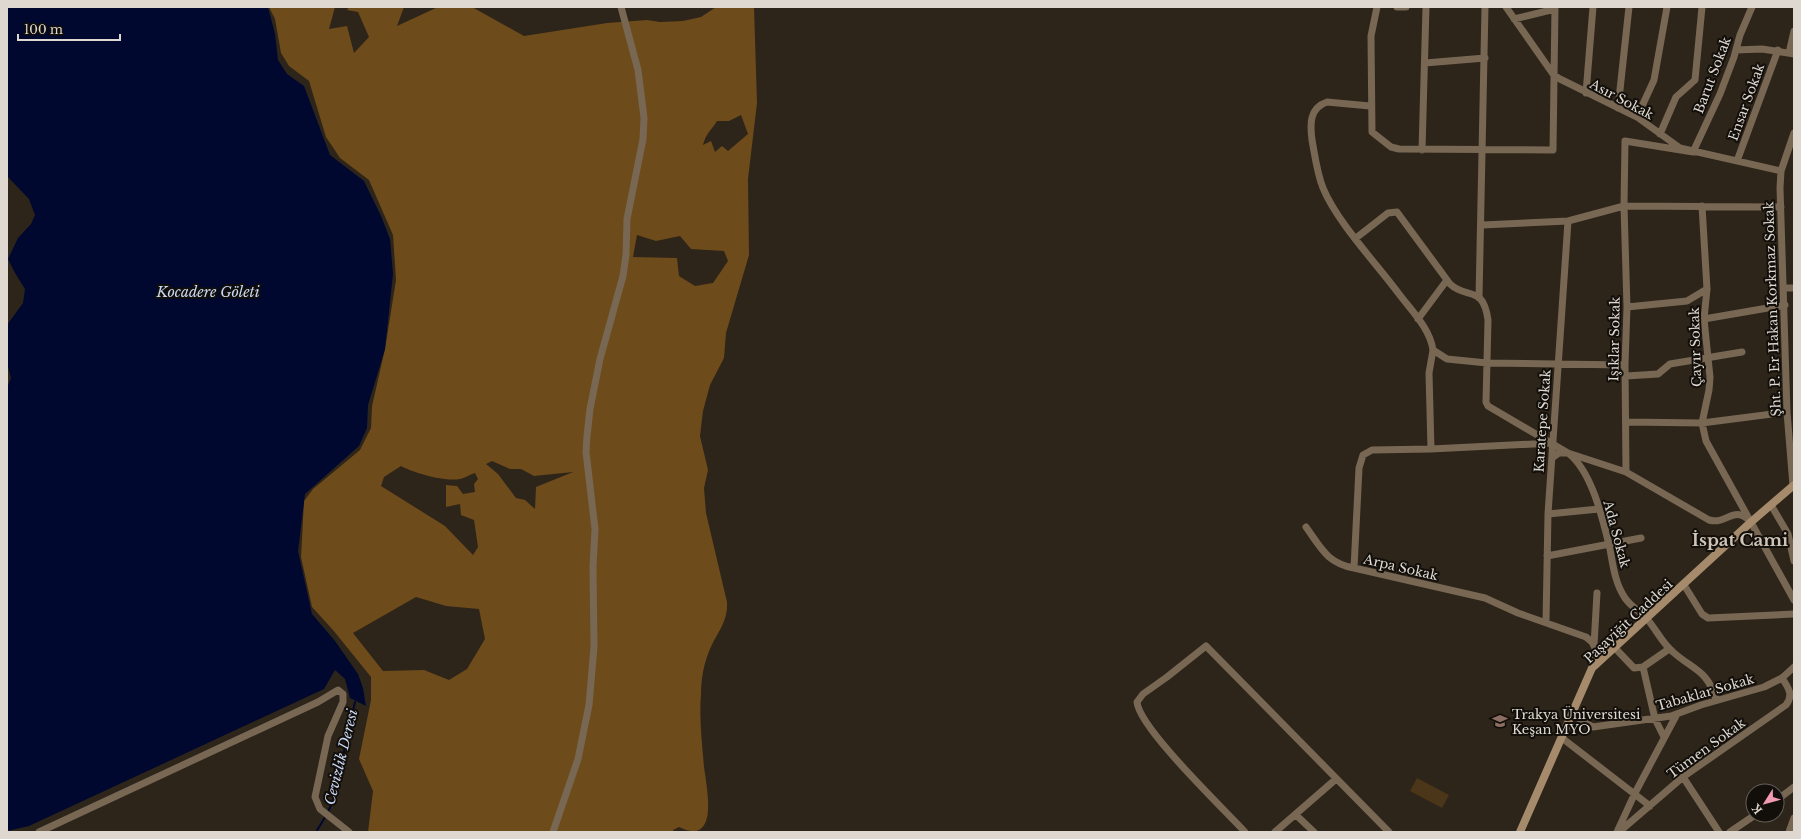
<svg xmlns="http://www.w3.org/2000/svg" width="1801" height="839" viewBox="0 0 1801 839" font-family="'Libre Baskerville',serif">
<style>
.green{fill:#4c3619}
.forest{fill:#6e4b1a;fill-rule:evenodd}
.water{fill:#01082f}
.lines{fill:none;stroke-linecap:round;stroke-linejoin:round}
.stream{stroke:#01082f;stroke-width:2}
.minor{stroke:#776753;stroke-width:7}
.secondary{stroke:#a58b6c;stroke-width:8}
.labels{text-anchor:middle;stroke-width:4;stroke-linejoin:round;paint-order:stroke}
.street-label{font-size:13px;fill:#ded8d1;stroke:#120e0a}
.poi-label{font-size:13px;fill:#ded8d1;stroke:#120e0a;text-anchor:start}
.water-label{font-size:14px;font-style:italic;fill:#c9d8f6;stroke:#120e0a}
.district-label{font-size:17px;font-weight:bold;fill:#cfc4b7;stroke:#120e0a}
</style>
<rect width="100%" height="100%" fill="#2d241a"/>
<path class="green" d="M1417,778L1449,795L1442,808L1410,791Z"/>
<path class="forest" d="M269,7H335L329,29L347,26L354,53L369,37L358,12L347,10L349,7H404L397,26L438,7H472L524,36L607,23L647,20L660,22L683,21L701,17L716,7H754L757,103L748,179L749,255L726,333L724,358L710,385L703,411L700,436L708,470L704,488L706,513L727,602C728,622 718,631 710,649C704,663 701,678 701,694C699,717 702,743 704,767C706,781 711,808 706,821C701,835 689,832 679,827L673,830L674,832H368L373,791L359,759L371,700V677L333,630L312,607L301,557L304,501L313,489L360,450L371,428L372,406L385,349L396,280L393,235L369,180L340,158L326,137L309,81L289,66L281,53L275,19ZM741,115L748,134L728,151L722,146L715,152L711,141L703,145C706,133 711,131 717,121H729ZM637,235L656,241L680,236L691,249L724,251L728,261L713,283L695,286L679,276L677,258L633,257ZM492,461L510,469H521L534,476L573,472L536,487L535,509L525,500L516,498L498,474L486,464ZM401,466C414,473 445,482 460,479C465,478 471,474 475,473L478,479L474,484L475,492L463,494L457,486L446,485V507L460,504L461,515L474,520L478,547L473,555L445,526L381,486L384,477ZM416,597L446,606L479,609L485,639L467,669L449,680L424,670L383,671L353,633Z"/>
<path class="water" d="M7,7H268L275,34L278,60L287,74L304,86L330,155L364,181L381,216L390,239L393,274L385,349L368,405L367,428L359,446L305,494L298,551L312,614L335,641L358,674L363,688L366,706L350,698L345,679L335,670L324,689L29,826L7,831V388L11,378L7,363V325L23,303L25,289L15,273L8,259L18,238L31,224L35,215L29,199L7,176Z"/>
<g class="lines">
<path class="stream" d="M316,832L327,814L333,801L355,702"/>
<path class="minor" d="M1377,7L1371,36L1372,132L1391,147L1399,149L1553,150L1555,7
M1397,7H1406
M1506,7L1553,74L1560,79L1637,117L1680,148L1781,171
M1514,19L1555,9
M1736,50L1762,49L1794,54
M1789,53L1794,31
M1425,63L1485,58
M1586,93L1593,7
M1370,106L1327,102C1309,108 1310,125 1312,140C1315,156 1317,173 1323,188C1337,222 1376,263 1399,294C1412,311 1430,329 1433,350L1447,359L1487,363L1625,365
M1618,108L1629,7
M1637,117L1654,80L1667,7
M1660,134L1676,97L1695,80L1702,7
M1422,150L1426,7
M1737,161L1778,50
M1702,206L1707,289L1704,319L1710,377L1709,390L1702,423L1706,441L1794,600
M1482,225L1568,221L1624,206L1781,207
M1356,238L1388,213L1397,212L1450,284C1467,300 1483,284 1488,320L1486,402L1488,406L1568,453L1626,472L1709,520C1728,525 1733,504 1751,522
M1784,288H1794
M1479,298L1485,7
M1627,307L1687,301L1707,289
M1418,319L1447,280
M1704,319L1785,305
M1433,350L1429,373L1431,449L1372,450L1363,455L1359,468L1354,568L1485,598L1518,613L1586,637L1592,642L1597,652L1593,666
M1626,376L1658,374L1670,364L1742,352
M1627,422L1702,423L1787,412
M1431,449L1553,443
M1552,458L1559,453H1568C1592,471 1603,520 1610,549C1613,566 1615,583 1625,598C1631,607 1640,611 1647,619C1656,629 1662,643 1673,652C1693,670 1708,670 1716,700
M1626,472L1625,365L1627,307L1624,206L1625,141L1693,152L1720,94L1734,57L1740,35L1752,7
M1793,486L1787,412L1780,188L1781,171L1794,133
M1771,505L1788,534L1794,561
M1548,514L1599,509
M1306,527C1321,548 1327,563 1354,568
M1547,556L1641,538
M1684,585L1702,614L1708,618L1794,614
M1546,622L1548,514L1568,221
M1594,645L1597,593
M1614,647L1634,668L1643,667L1669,649
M1643,667L1655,719L1664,737
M1572,714L1587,724L1593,727L1671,716L1701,705L1764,687L1782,678L1794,667
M1562,738L1650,806
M1683,777L1719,832
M1777,800L1794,787
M1296,815L1314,832
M39,832L318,702L338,690L343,694V702L328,736L315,797L320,809L349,832
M553,832L578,759L589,705L594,647L593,567L595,529L586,452L587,436L590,409L600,359L623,276L626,255L627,219L643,139L644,118L638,70L621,7
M1245,832C1224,809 1139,728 1137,702L1143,694L1167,677L1206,646L1389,832
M1275,832L1336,779
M1617,832L1635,793L1677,714
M1619,832L1683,777L1786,705C1794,695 1788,687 1782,678
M1730,832L1755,815
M1789,832L1794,818"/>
<path class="secondary" d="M1520,832L1592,668L1751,522L1794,485"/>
</g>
<defs>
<g id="university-bare" transform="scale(1.2)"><path d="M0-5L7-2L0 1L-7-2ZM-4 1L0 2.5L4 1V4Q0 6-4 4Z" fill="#8d6e63" stroke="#120e0a" stroke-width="2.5" paint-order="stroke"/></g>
</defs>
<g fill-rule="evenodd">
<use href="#university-bare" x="1500" y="721"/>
</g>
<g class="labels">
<g class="street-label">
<text transform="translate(1712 75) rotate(-69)" y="5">Barut Sokak</text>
<text transform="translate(1622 99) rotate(28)" y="5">Asır Sokak</text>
<text transform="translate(1746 102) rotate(-70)" y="5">Ensar Sokak</text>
<text transform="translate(1772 309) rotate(-92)" y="5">Şht. P. Er Hakan Korkmaz Sokak</text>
<text transform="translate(1614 339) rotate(-89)" y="5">Işıklar Sokak</text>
<text transform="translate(1695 347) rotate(-92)" y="5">Çayır Sokak</text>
<text transform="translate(1542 421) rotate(-86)" y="5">Karatepe Sokak</text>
<text transform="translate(1617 534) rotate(75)" y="5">Ada Sokak</text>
<text transform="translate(1401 567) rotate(13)" y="5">Arpa Sokak</text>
<text transform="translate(1628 621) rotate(-43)" y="5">Paşayiğit Caddesi</text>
<text transform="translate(1705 692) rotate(-16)" y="5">Tabaklar Sokak</text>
<text transform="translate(1706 748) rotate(-36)" y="5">Tümen Sokak</text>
</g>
<g class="poi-label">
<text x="1512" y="719">Trakya Üniversitesi<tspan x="1512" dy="15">Keşan MYO</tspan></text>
</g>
<g class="water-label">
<text x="208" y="297">Kocadere Göleti</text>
<text transform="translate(341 757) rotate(-76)" y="5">Cevizlik Deresi</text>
</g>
<g class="district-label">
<text x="1740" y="546">İspat Cami</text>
</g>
</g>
<rect width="1801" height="839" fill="none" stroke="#ded8d1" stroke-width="16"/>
<g transform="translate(1765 803) rotate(233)"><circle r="19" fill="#120e0a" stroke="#645f5a"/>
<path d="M0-3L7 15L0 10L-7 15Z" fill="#f29ab0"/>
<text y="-6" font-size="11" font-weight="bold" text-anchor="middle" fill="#ded8d1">K</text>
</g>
<path d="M18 34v6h102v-6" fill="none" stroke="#ded8d1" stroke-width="2"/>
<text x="24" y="34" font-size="12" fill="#ded8d1" stroke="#120e0a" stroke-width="3" paint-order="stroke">100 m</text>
</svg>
